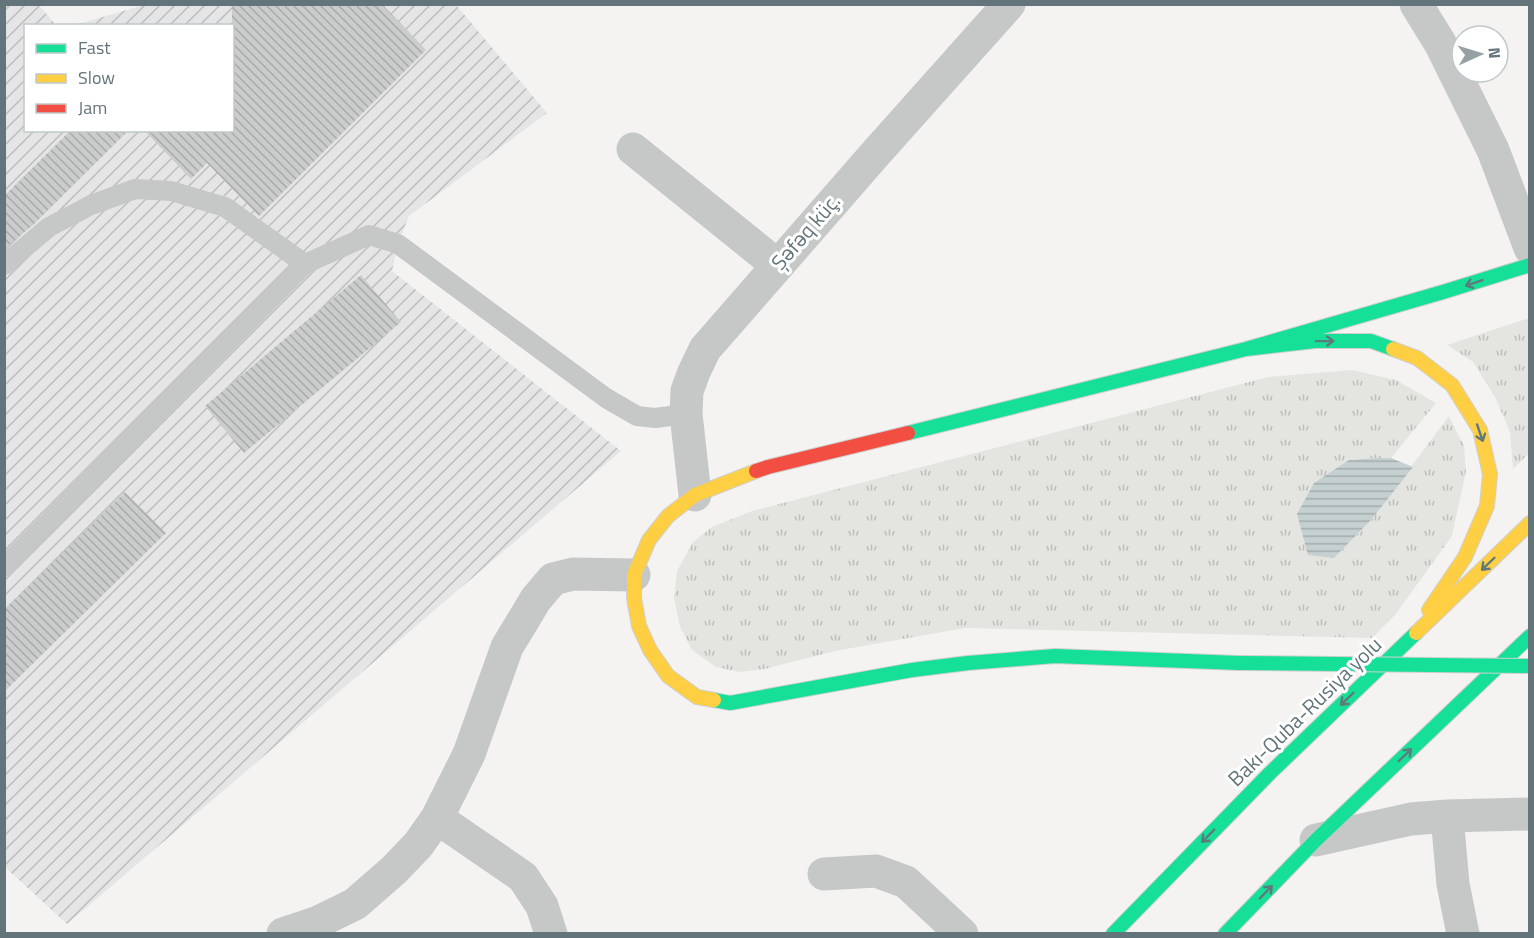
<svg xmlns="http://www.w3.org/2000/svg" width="1534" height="938" viewBox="0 0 1534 938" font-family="'Titillium Web',sans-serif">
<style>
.industrial{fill:url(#industrial-furrows)}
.grass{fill:url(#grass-tufts)}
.water{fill:url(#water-rules)}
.building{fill:url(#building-back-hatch)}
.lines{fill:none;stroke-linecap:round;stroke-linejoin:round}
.fast-casing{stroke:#cfcfcf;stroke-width:16}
.slow-casing{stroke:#cfcfcf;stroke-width:16}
.jam-casing{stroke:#cfcfcf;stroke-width:16}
.lane{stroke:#c6c8c8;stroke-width:20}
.street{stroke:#c6c8c8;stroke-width:33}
.fast{stroke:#16e098;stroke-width:14}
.slow{stroke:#ffcf43;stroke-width:14}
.jam{stroke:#f24e42;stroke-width:14}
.fast-bridge-casing{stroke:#cfcfcf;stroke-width:16;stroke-linecap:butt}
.fast-bridge{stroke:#16e098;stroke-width:14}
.oneway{stroke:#5f7a7c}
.labels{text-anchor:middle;stroke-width:6;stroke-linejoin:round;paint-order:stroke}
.street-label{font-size:21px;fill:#63757a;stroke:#fff}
</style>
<defs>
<pattern id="industrial-furrows" width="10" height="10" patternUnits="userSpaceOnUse" patternTransform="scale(1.5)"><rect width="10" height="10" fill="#e4e5e4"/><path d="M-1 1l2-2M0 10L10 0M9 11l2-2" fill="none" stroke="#bcbebe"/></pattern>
<pattern id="grass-tufts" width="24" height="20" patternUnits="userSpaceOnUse" patternTransform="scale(1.5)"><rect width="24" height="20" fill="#e4e5e0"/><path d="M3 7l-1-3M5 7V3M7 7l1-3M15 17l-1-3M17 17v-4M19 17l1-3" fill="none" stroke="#bcbebb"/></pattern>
<pattern id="water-rules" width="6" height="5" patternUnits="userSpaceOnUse" patternTransform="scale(1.5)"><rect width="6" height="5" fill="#c5d0d0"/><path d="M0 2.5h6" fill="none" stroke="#a4adae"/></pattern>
<pattern id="building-back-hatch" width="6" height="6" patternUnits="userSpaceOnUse" patternTransform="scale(1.5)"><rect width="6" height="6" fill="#cbcccc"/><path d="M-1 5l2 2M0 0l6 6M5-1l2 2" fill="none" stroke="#a8aaab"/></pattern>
</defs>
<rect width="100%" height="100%" fill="#f4f3f2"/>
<path class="industrial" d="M4,5H39L56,25L26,26V130H232V26L75,25L144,5H457V6L547,113L409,216L398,244L392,271L621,451L67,924L5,867Z"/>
<path class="grass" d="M1529,318V453L1513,469L1510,432L1495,397L1473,362L1447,345Z
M1352,370L1396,380L1436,403L1391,458H1377L1349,460L1334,558L1371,520L1449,416L1464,446L1466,471L1452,536L1395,615L1372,638L965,628L835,651L765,669L740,672L716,667L692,650L680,627L674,598L677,571L693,542L712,527L752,511L1268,377Z"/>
<path class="water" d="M1377,458H1391L1413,467L1371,520L1334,558L1308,555L1297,514L1314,483L1349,460Z"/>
<path class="building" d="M232,4H382L426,50L259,216L207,163L191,179L144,130H232Z
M71,130H129L33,225L4,249V196Z
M361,275L401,322L244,453L205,406Z
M125,492L166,533L4,692V610Z"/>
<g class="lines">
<g class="fast-casing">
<path id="fast" d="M1246,349L1443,292L1530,265
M908,433L1246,349L1315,341H1371L1393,349
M714,700L730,703L912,670L968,663L1055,656L1239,663
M1113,934L1270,773L1416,633
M1225,934L1316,840L1530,636"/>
</g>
<g class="slow-casing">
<path id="slow" d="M1393,349L1417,358L1452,385L1480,430L1490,474L1487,506L1465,557L1429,610
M1416,633L1530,523
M714,700L697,697L668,676L650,650L639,626L634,598V575L649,540L668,516L695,495L756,471"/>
</g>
<g class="jam-casing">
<path id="jam" d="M756,471L768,467L908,433"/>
</g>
<path class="lane" d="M4,265L49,227L91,205L135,189L171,191L225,207L305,264L369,235L398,244L606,398L637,416L655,418L686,414
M4,567L305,264"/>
<path class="street" d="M1416,4L1440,43L1493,150L1530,248
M633,149L777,265
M695,495L686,414L687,391L694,372L705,349L876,153L1009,4
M1447,816L1453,884L1463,934
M437,818L523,877L542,906L551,934
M1316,840L1411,819L1447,816L1530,814
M824,874L876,871L906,882L962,934
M283,934L316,923L355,904L394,870L418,845L437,818L469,754L507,647L536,599L553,579L573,574L634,575"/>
<use href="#fast" class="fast"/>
<use href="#slow" class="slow"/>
<use href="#jam" class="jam"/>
<g class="fast-bridge-casing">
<path id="fast-bridge" d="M1239,663L1530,666"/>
</g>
<use href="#fast-bridge" class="fast-bridge"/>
</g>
<defs><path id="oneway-shaft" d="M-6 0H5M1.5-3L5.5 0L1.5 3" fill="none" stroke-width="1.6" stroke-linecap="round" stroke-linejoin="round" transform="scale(1.5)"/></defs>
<g class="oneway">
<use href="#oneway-shaft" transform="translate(1474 283) rotate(162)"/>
<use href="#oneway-shaft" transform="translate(1325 341) rotate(-1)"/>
<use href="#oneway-shaft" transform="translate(1480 433) rotate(71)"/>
<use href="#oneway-shaft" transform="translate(1488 564) rotate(136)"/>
<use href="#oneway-shaft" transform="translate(1347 699) rotate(136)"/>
<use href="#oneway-shaft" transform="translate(1405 755) rotate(-44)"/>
<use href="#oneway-shaft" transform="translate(1208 836) rotate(134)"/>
<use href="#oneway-shaft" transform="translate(1266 892) rotate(-46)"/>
</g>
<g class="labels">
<g class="street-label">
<text transform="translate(806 232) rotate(-49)" y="7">Şəfəq küç.</text>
<text transform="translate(1305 712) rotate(-44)" y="7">Bakı-Quba-Rusiya yolu</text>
</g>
</g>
<rect width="1534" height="938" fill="none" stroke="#63757a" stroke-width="12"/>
<rect x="24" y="24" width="210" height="108" fill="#ffffff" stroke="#c1c8ca" stroke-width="1.5"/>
<rect x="36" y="44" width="30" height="9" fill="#16e098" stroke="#c1c8ca" stroke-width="1.5"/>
<text x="78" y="54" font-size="18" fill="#63757a">Fast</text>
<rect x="36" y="74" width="30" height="9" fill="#ffcf43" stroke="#c1c8ca" stroke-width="1.5"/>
<text x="78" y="84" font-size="18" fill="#63757a">Slow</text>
<rect x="36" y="104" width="30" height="9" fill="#f24e42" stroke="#c1c8ca" stroke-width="1.5"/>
<text x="78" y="114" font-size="18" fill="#63757a">Jam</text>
<g transform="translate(1480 54) rotate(86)"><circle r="28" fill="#ffffff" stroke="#c1c8ca" stroke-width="1.5"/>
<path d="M0-4.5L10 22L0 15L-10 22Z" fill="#96a1a4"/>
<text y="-9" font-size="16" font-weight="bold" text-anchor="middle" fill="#63757a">N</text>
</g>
</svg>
